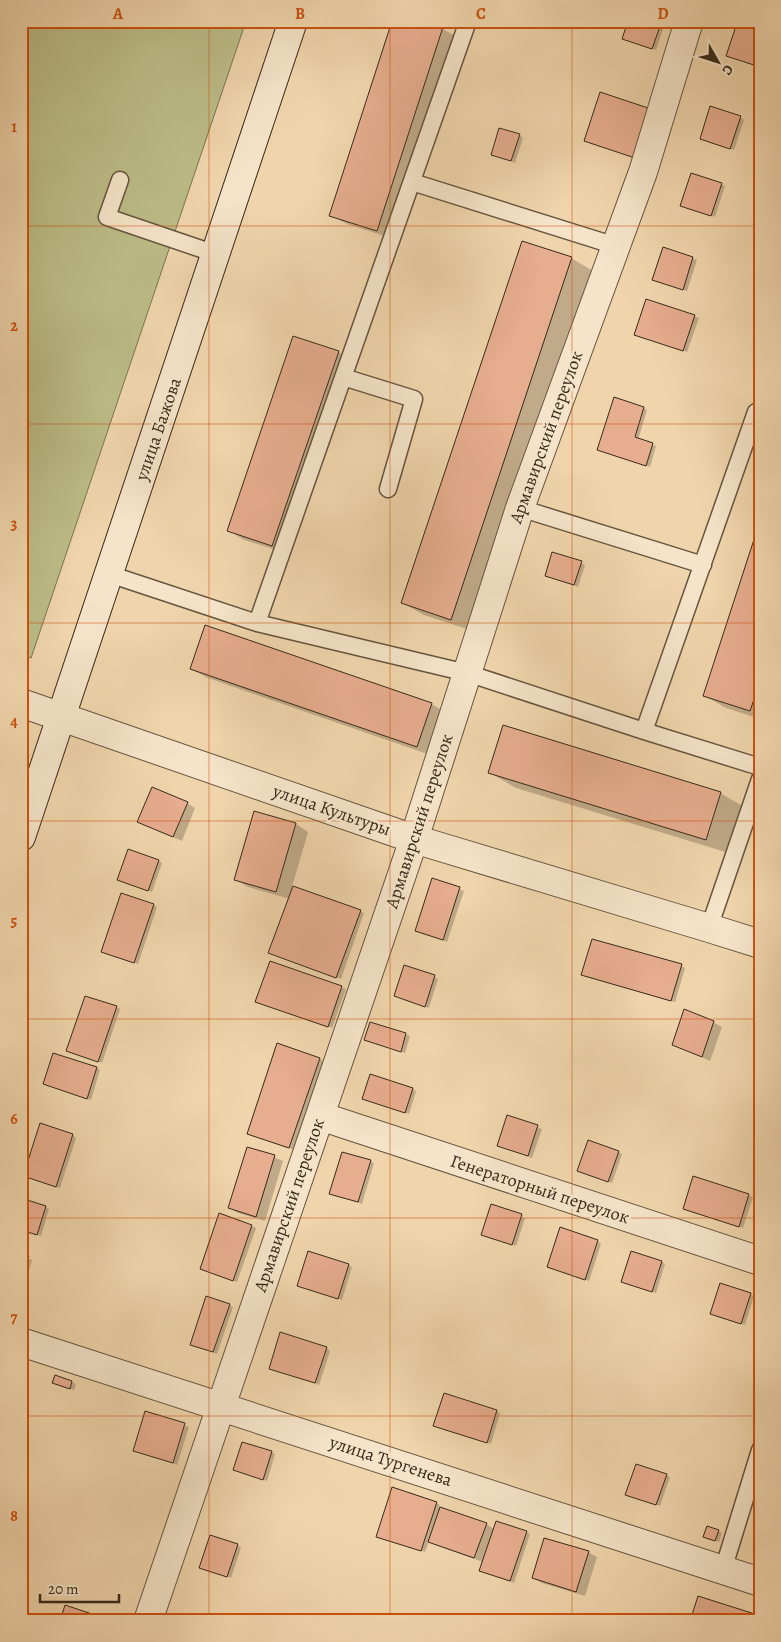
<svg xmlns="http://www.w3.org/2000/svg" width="781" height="1642" viewBox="0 0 781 1642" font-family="Alegreya,serif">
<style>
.green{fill:#bcbd88;stroke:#7a7450}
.shadow{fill:#0003}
.building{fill:#e6ad8e;stroke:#372a19}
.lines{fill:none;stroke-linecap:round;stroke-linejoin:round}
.lane-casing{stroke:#65553e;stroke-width:19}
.street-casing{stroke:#65553e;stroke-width:30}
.secondary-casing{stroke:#372a19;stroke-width:30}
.lane{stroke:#f5e4c9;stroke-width:16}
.street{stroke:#f5e4c9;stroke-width:28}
.secondary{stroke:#f5e4c9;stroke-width:28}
.grid{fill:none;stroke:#cd520e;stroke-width:1;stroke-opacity:0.55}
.labels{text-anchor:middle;stroke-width:5;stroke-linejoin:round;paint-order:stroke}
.street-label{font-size:18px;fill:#372a19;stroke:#f5e4c9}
.neatline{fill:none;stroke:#cd520e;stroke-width:2}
.grid-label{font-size:16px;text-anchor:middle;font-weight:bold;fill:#cd520e}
</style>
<rect width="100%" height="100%" fill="#f0d5ac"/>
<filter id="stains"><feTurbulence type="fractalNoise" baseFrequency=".004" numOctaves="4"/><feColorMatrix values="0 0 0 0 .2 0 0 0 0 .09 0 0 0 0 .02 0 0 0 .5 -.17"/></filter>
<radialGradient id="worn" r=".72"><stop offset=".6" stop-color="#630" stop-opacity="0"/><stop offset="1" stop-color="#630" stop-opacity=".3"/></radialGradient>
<path class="green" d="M21,21H246L31,658L21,655Z"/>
<path class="shadow" d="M420,21L443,29L459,38L394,239L347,224L331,215Z
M629,21H666L656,50L627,40Z
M760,32V67L731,58Z
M740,117L744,120L734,150L705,140Z
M519,135L523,138L515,163L492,154Z
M721,184L725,186L715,217L686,207Z
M663,249L697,260L687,291L657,281Z
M571,258L593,271L473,631L424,615L403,603Z
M646,300L699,318L687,352L639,336Z
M338,352L354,361L289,554L244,540L228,530Z
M644,408L647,410L638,440L656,446L650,467L598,450Z
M760,525V719L726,708L705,696Z
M581,563L585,565L578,587L546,576Z
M206,627L432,704L448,714L433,756L208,678L191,669Z
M490,773L720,793L746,808L732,854L516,788Z
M187,803L195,808L182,841L147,826Z
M255,812L296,824L308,832L292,887L364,913L341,979L274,955L290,899L248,887L235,879Z
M158,861L162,863L152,892L123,882Z
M433,880L464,891L447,942L416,931Z
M153,905L157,907L138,964L106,953Z
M271,962L346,989L332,1028L261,1003Z
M681,966L685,968L675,1002L582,975Z
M434,977L438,979L429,1008L395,996Z
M116,1007L120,1009L102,1063L72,1053Z
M713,1022L722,1027L710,1061L673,1044Z
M371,1023L410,1036L405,1053L365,1040Z
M320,1059L323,1061L294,1150L248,1133Z
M97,1068L100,1070L91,1100L44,1084Z
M412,1089L416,1091L409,1114L367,1100Z
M508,1117L542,1129L532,1158L499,1146Z
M73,1135L76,1138L60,1188L28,1178Z
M618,1152L622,1154L612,1183L583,1173Z
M274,1157L283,1161L265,1221L238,1213L230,1208Z
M370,1161L374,1163L362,1204L334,1195Z
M694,1177L753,1197L743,1228L688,1210Z
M492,1205L525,1218L516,1246L486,1237Z
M45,1207L49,1209L41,1236L21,1230Z
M220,1215L256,1228L237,1282L205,1271Z
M597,1241L601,1244L589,1281L552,1268Z
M21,1255L32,1260L24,1285L21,1284Z
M662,1262L665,1264L656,1293L622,1282Z
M348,1265L352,1267L342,1300L302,1287Z
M750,1294L754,1296L745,1325L715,1315Z
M229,1305L233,1307L217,1354L195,1346Z
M326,1348L330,1351L319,1385L274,1370Z
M72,1382L76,1384L74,1390L58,1385Z
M497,1411L500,1413L491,1444L439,1428Z
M146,1412L189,1427L177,1465L134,1450Z
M271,1452L275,1454L267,1481L235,1470Z
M666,1475L670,1477L660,1506L631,1496Z
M436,1503L440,1505L439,1508L486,1524L494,1529L526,1532L530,1534L514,1583L481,1571L483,1562L438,1546L429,1541L425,1552L381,1538Z
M718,1531L722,1533L719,1542L708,1539Z
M237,1545L241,1548L231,1578L205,1569Z
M588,1552L597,1557L585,1596L542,1583L533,1578Z"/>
<path class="building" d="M392,21H424L443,27L377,231L329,216Z
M628,21H662L652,49L622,39Z
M737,23L760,31V56L757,66L726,56Z
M600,92L657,111L641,160L584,141Z
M710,106L741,116L730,149L700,139Z
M499,128L520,134L511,161L491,155Z
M691,173L722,183L711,216L680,206Z
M522,241L572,257L451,620L401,603Z
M663,247L693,257L683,290L652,280Z
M646,299L695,315L683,351L634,335Z
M293,336L339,351L272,546L227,531Z
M614,397L644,407L635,437L653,443L646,466L597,450Z
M760,521V682L750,711L703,696Z
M552,552L582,561L574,585L545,576Z
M205,625L432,703L417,747L190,669Z
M503,725L721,792L706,840L488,773Z
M152,787L188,802L173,837L137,822Z
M254,811L296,823L276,892L234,880Z
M128,849L159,860L148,891L117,880Z
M432,878L460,887L443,940L415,931Z
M293,886L361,910L336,978L268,953Z
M121,893L154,904L134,963L101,952Z
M592,939L682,964L671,1001L581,975Z
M270,961L342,986L328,1027L255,1002Z
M404,965L435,975L425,1007L394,996Z
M85,996L117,1006L98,1062L66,1051Z
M684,1009L714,1021L702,1057L672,1045Z
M370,1022L406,1033L401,1052L364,1040Z
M277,1043L320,1058L289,1148L247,1134Z
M53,1053L97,1067L87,1099L43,1084Z
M370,1074L413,1088L405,1113L362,1099Z
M507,1115L538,1125L528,1156L497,1146Z
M40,1123L73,1134L56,1187L23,1176Z
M588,1140L619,1151L608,1182L577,1171Z
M247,1147L275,1155L256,1217L228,1208Z
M342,1152L371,1160L358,1202L329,1194Z
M693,1176L749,1194L739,1227L683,1209Z
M21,1198L46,1206L37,1235L21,1230Z
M491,1204L522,1214L512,1245L481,1235Z
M219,1213L252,1225L233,1281L200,1269Z
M560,1227L598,1240L585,1280L547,1267Z
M308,1251L349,1264L338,1299L297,1286Z
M631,1251L662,1261L652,1292L621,1282Z
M21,1254L29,1256L21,1279Z
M720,1283L751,1293L741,1324L710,1314Z
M206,1296L230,1304L213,1352L190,1345Z
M280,1332L327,1347L315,1383L269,1369Z
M55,1375L72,1381L70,1389L52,1383Z
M444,1393L497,1410L487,1443L433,1426Z
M145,1411L185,1423L173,1463L133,1451Z
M242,1442L272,1451L263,1480L233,1470Z
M636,1464L667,1474L656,1505L625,1495Z
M392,1487L437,1502L421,1551L376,1537Z
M440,1507L487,1523L474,1558L428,1542Z
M496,1521L527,1531L510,1581L479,1571Z
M707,1526L719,1530L715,1541L703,1537Z
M210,1535L238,1544L227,1577L199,1568Z
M544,1538L589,1551L576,1592L532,1578Z
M698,1596L758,1615L756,1621H690Z
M65,1605L113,1621H60Z
M183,1616L198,1621H181Z"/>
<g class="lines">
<g class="lane-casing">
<path id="lane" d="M120,180L107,217L216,254
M412,182L616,246
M343,377L414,399L388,489
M520,508L703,565
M109,574L257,623L467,673L644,731L760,767
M257,623L468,21
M644,731L756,412L760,414
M709,928L760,779
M723,1570L760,1450"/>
</g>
<g class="street-casing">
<path id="street" d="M21,703L414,839L709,928L760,944
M320,1116L760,1261
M21,1342L760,1582
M148,1621L414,839L520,508L643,172L689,21"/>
</g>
<g class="secondary-casing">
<path id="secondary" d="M21,837L293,21"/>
</g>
<use href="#lane" class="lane"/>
<use href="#street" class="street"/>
<use href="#secondary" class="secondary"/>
</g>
<path class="grid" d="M209,21V1621M390,21V1621M572,21V1621M21,226H760M21,424H760M21,623H760M21,821H760M21,1019H760M21,1218H760M21,1416H760"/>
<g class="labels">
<g class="street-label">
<text transform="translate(158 429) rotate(-71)" y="6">улица Бажова</text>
<text transform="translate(546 437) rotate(-70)" y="6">Армавирский переулок</text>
<text transform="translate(332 810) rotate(19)" y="6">улица Культуры</text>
<text transform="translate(419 821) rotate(-72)" y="6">Армавирский переулок</text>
<text transform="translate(540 1189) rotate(18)" y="6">Генераторный переулок</text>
<text transform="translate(289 1205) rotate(-71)" y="6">Армавирский переулок</text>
<text transform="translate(391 1461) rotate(18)" y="6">улица Тургенева</text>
</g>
</g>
<rect width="781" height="1642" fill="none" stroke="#f0d5ac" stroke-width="55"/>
<g transform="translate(718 62) rotate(129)" stroke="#f5e4c9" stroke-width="4" paint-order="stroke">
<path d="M0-4L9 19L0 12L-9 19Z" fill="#372a19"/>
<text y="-8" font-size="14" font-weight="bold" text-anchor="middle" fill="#372a19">С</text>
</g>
<path d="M40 1594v8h79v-8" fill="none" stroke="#372a19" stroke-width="2.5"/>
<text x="48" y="1594" font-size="15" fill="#372a19" stroke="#f5e4c9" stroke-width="4" paint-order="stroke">20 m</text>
<rect x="28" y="28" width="726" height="1586" class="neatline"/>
<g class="grid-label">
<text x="118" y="19">A</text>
<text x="300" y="19">B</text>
<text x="481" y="19">C</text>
<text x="663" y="19">D</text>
<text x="14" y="132">1</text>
<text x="14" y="331">2</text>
<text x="14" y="529">3</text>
<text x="14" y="727">4</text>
<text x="14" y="926">5</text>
<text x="14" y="1124">6</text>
<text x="14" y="1323">7</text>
<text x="14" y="1521">8</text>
</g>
<rect width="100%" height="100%" filter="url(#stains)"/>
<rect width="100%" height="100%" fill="url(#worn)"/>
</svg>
